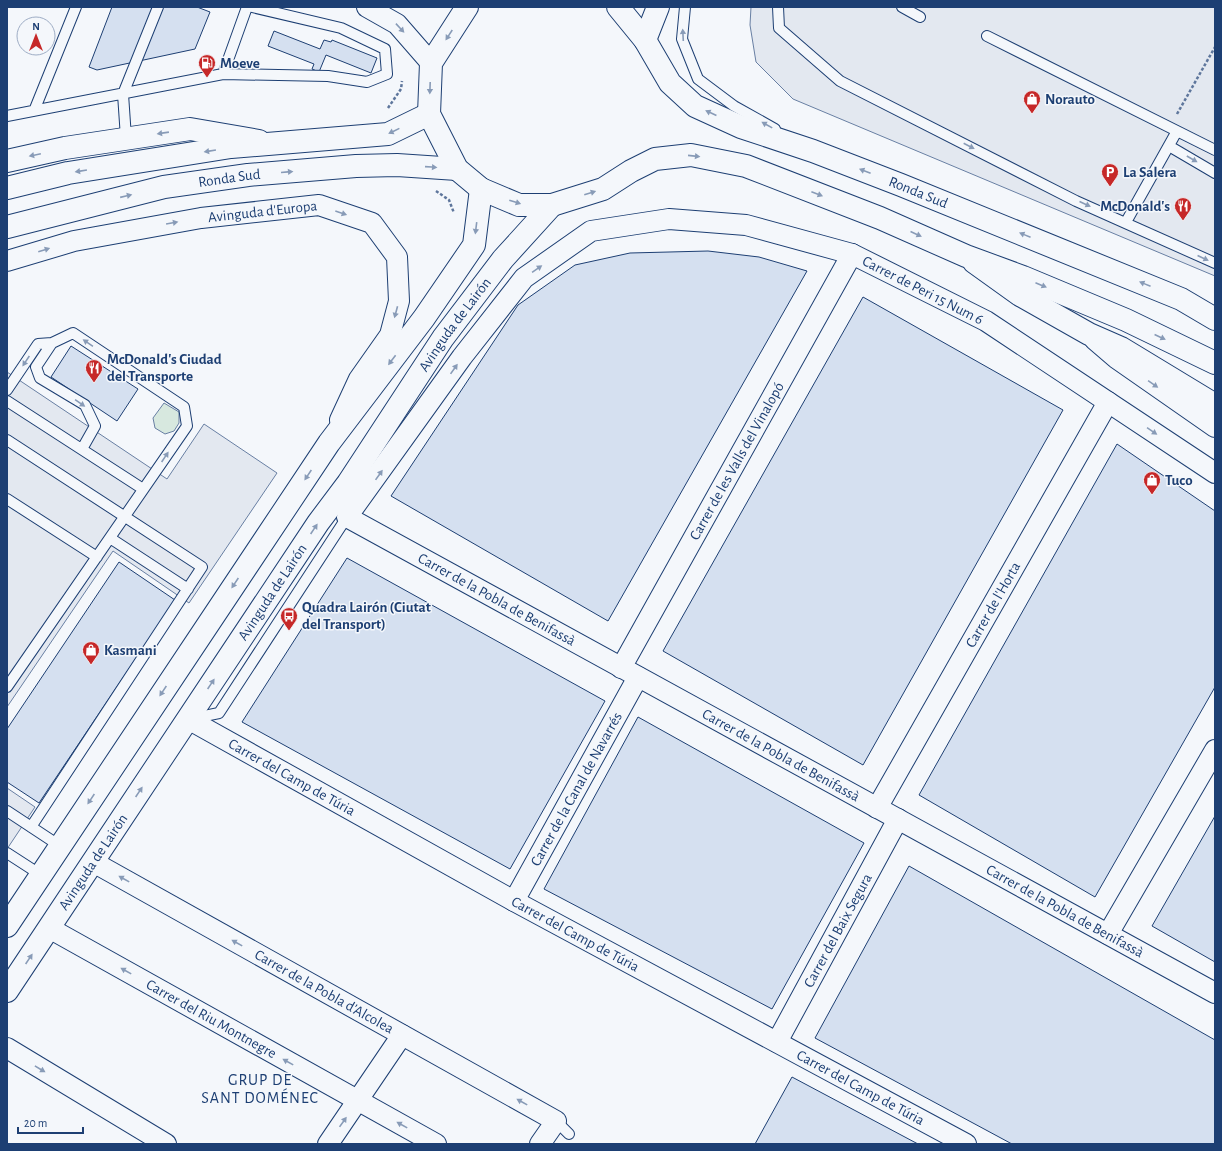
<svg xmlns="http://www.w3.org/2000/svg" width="1222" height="1151" viewBox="0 0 1222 1151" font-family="'Alegreya Sans',sans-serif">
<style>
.green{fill:#d7e8df;stroke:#687fa3}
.parking{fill:#e3e8f0;stroke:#687fa3}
.building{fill:#d5e0f0;stroke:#1d3f73}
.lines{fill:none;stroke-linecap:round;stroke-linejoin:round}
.lane-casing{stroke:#1d3f73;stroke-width:12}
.street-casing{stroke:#1d3f73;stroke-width:22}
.secondary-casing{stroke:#1d3f73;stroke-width:24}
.primary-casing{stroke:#1d3f73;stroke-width:24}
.path{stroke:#5e769c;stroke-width:2.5;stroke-dasharray:3 2;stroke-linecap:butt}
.lane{stroke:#f4f7fb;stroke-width:10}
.street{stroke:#f4f7fb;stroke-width:20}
.secondary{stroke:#f4f7fb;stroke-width:22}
.primary{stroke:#f4f7fb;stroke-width:22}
.oneway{fill:#889bb7}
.labels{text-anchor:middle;stroke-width:3;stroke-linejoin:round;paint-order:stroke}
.poi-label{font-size:15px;font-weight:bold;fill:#1d3f73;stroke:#f4f7fb;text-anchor:start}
.street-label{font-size:15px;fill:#1d3f73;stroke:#f4f7fb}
.neighbourhood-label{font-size:16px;letter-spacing:1px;fill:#1d3f73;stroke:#f4f7fb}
</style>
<rect width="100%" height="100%" fill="#f4f7fb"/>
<path class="green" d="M164,403L179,412V423L174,431L165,434L155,428L153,418Z"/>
<path class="parking" d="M751,7H1215V276L793,99L756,62L750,25Z
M7,372L167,479L204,424L277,473L189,603L113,551L7,707Z
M7,788L35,807L7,849Z"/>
<path class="building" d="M112,7H197L210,12L195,49L97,70L89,67Z
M274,31L320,49L324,40L331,42L332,40L377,58L371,73L326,55L319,72L312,69L314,64L268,46Z
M708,251L759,257L807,271L608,621L391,496L518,305L575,265L630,253Z
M863,297L1063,410L863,765L663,651Z
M71,346L138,389L117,421L51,377Z
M1117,444L1215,511V687L1095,897L919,795Z
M347,558L605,701L510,869L242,722Z
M119,562L175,600L39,803L7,782V729Z
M638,717L864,843L772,1009L544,889Z
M1215,816V962L1152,926Z
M909,866L1215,1040V1144H1012L815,1038Z
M792,1077L918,1144H755Z"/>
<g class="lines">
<g class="lane-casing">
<path id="lane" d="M685,7L682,39L698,79L734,106L775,129
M778,7L779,28L840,81L1076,201L1215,263
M902,7L920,17
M987,36L1215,150
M223,74L247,7
M34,111L76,7
M7,116L223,74L328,76L367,82L387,74L385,49L341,28L252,7
M126,138L123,94L158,7
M1169,146L1215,173
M1126,222L1177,131
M7,390L38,344L52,343
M7,401L143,489
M7,440L202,567L31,827
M7,499L97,557
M110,538L188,589
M7,687L187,426L184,407L73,333L52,343L36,367L40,378L85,405L95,426L82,449
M190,719L219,713L347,517
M7,811L60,846
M7,853L41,875
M556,1121L569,1134"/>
</g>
<g class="street-casing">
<g id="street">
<path d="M367,7L397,24L431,63"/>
<path id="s1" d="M7,261L74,241L201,218L319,205L372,223L397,257L399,301L390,335L359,379L340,420"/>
<path d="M1095,340L1116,358L1215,427"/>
<path id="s2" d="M1215,473L986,321L852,254L746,225L669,219L591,231L524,278L462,357L347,517L1215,993"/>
<path id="s3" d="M621,668L852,254"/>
<path id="s4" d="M188,719L514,901L966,1144"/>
<path id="s5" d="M877,808L1108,402"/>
<path id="s6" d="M93,862L556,1121L540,1144"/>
<path id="s7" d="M514,901L638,677"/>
<path id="s8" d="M49,928L436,1144"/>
<path d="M1108,934L1215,750"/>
<path id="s9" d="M777,1042L898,819"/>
<path d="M7,1048L166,1144"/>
<path d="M328,1144L402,1035"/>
</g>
</g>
<g class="secondary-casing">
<g id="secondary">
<path d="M645,40L658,7"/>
<path d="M7,161L65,148L190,129L259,141"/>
<path d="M974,262L1020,295L1089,334L1121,348L1215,405"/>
<path d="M7,926L329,443L424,318L474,245L481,189"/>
<path id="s10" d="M7,991L318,523L348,483L443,338L503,259L552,205"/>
</g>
</g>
<g class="primary-casing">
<g id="primary">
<path d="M467,7L431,63L429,114L457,169L481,189L519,205H552L603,189L631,171L655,159L691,155L746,166L880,218L966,256L1023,277L1126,320L1215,363"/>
<path id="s11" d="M618,7L645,40L670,83L695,106L741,127L813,151L901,185L1181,299L1215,319"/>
<path d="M7,188L68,173L231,147L388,134L429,114"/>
<path id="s12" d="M7,227L164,187L248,175L356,166L397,165L457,169"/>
</g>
</g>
<path class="path" d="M388,108L401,89L402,81
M1177,114L1215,47
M436,191L449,200L454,213"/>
<use href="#lane" class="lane"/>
<use href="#street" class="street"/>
<use href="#secondary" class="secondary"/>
<use href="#primary" class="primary"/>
</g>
<defs><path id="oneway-solid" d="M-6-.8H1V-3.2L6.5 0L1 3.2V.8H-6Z"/></defs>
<g class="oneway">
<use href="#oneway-solid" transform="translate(400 28) rotate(47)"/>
<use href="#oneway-solid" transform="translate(449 35) rotate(123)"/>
<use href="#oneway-solid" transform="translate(683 35) rotate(-93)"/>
<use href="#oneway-solid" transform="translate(430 88) rotate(92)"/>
<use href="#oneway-solid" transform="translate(711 113) rotate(-155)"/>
<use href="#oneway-solid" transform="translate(767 125) rotate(-151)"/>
<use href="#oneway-solid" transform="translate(394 131) rotate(154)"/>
<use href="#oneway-solid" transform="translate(163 133) rotate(172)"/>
<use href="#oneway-solid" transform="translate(969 146) rotate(27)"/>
<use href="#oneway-solid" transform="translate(210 151) rotate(171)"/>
<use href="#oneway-solid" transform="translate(35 155) rotate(168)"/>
<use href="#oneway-solid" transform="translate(694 156) rotate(6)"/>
<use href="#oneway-solid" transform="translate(1192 159) rotate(30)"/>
<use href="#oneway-solid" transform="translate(431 167) rotate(4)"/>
<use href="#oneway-solid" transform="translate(81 171) rotate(171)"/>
<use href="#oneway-solid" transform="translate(865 171) rotate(-159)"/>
<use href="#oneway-solid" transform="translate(287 172) rotate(-5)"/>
<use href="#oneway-solid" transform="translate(590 193) rotate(-17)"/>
<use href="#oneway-solid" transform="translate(817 194) rotate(21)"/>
<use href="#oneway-solid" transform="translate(126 196) rotate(-13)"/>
<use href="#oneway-solid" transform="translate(515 202) rotate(18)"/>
<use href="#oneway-solid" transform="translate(1085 204) rotate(24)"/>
<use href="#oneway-solid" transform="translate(341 213) rotate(19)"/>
<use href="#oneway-solid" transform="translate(172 223) rotate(-10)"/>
<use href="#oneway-solid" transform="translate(476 228) rotate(97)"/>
<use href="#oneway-solid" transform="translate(916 234) rotate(24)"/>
<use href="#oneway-solid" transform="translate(1025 235) rotate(-158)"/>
<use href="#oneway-solid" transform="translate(44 250) rotate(-17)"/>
<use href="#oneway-solid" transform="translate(1203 258) rotate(25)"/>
<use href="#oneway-solid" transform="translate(537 269) rotate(-35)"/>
<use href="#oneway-solid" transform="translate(1145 284) rotate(-158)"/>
<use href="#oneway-solid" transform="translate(1041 285) rotate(23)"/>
<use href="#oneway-solid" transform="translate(396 312) rotate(105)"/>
<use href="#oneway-solid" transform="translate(1160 337) rotate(25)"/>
<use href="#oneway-solid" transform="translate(88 343) rotate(-146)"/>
<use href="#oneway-solid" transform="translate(392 360) rotate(127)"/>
<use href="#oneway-solid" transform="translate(26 361) rotate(124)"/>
<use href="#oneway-solid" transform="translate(454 369) rotate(-55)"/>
<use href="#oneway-solid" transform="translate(1153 384) rotate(35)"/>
<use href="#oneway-solid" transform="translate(80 403) rotate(35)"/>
<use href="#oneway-solid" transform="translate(1152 431) rotate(34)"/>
<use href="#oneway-solid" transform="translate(165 457) rotate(-56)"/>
<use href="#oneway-solid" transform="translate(308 475) rotate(124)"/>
<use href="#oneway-solid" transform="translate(379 475) rotate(-55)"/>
<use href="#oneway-solid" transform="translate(314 529) rotate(-56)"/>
<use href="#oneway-solid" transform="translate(235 583) rotate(124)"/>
<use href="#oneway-solid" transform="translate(211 684) rotate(-56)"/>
<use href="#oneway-solid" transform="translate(163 691) rotate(124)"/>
<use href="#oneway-solid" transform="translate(139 792) rotate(-56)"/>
<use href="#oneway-solid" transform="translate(91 799) rotate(124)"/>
<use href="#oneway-solid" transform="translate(124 879) rotate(-151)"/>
<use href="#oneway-solid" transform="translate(237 943) rotate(-151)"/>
<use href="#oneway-solid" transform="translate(29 959) rotate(-56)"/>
<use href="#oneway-solid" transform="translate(126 971) rotate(-151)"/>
<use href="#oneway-solid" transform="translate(288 1062) rotate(-151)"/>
<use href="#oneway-solid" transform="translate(40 1069) rotate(31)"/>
<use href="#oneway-solid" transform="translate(522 1102) rotate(-151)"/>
<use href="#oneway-solid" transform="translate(343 1122) rotate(-55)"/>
<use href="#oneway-solid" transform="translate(402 1125) rotate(-151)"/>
</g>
<defs>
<g id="fuel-pin" transform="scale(0.9)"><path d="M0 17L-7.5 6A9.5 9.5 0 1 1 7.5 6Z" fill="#c62828" stroke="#f4f7fb"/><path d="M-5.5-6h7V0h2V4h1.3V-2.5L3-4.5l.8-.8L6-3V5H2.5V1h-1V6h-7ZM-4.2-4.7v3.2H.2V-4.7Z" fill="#fff"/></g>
<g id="shop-pin" transform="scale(0.9)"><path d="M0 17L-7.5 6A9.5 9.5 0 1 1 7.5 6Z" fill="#c62828" stroke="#f4f7fb"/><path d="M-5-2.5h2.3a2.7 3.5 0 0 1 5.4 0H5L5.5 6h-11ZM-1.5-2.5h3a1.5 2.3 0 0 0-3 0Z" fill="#fff"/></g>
<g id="parking-pin" transform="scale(0.9)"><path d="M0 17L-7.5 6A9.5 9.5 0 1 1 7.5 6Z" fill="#c62828" stroke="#f4f7fb"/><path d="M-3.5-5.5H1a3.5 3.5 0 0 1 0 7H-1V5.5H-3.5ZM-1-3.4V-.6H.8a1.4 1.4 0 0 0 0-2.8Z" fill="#fff"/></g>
<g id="restaurant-pin" transform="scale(0.9)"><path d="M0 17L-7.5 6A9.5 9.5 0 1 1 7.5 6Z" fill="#c62828" stroke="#f4f7fb"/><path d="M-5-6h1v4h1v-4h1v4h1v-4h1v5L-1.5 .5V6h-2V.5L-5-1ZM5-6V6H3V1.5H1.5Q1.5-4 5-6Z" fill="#fff"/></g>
<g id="bus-pin" transform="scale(0.9)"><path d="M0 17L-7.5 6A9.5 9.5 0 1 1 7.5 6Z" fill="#c62828" stroke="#f4f7fb"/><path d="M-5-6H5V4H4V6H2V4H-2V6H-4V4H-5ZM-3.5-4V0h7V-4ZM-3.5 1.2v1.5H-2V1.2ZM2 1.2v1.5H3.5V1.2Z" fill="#fff"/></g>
</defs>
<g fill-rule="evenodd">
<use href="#fuel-pin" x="207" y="63"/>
<use href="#shop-pin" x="1032" y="99"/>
<use href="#parking-pin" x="1110" y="172"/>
<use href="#restaurant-pin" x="1183" y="206"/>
<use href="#restaurant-pin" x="94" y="368"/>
<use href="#shop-pin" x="1152" y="480"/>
<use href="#bus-pin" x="289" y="616"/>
<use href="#shop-pin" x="91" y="650"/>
</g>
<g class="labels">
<g class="poi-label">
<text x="220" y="68">Moeve</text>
<text x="1045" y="104">Norauto</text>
<text x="1123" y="177">La Salera</text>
<text x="1170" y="211" text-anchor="end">McDonald's</text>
<text x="107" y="364">McDonald's Ciudad<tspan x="107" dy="17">del Transporte</tspan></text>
<text x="1165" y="485">Tuco</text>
<text x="302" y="612">Quadra Lairón (Ciutat<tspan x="302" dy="17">del Transport)</tspan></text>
<text x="104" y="655">Kasmani</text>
</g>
<g class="street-label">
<text dy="5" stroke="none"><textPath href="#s12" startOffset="228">Ronda Sud</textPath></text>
<text dy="5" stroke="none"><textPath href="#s11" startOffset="366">Ronda Sud</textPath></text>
<text dy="5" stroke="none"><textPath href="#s1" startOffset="261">Avinguda d'Europa</textPath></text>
<text transform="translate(923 290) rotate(27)" y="5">Carrer de Peri 15 Num 6</text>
<text dy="5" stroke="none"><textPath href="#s10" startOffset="803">Avinguda de Lairón</textPath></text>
<text dy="5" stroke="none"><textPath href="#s3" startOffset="237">Carrer de les Valls del Vinalopó</textPath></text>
<text dy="5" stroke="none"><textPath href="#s10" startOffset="479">Avinguda de Lairón</textPath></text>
<text dy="5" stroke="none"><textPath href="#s2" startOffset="1241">Carrer de la Pobla de Benifassà</textPath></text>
<text dy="5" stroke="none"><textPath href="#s5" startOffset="234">Carrer de l'Horta</textPath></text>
<text dy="5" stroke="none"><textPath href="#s2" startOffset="1565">Carrer de la Pobla de Benifassà</textPath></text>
<text dy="5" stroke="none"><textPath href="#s4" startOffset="119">Carrer del Camp de Túria</textPath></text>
<text dy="5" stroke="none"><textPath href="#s7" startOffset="128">Carrer de la Canal de Navarrés</textPath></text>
<text dy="5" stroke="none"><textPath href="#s10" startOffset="155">Avinguda de Lairón</textPath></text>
<text dy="5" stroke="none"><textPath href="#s2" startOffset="1889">Carrer de la Pobla de Benifassà</textPath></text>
<text dy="5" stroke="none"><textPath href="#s9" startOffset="127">Carrer del Baix Segura</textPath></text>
<text dy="5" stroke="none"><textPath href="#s4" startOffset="443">Carrer del Camp de Túria</textPath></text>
<text dy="5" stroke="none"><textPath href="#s6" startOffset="265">Carrer de la Pobla d'Alcolea</textPath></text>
<text dy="5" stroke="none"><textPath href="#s8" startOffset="186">Carrer del Riu Montnegre</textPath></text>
<text dy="5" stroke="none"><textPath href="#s4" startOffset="767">Carrer del Camp de Túria</textPath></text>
</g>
<g class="neighbourhood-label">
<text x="260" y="1085">GRUP DE<tspan x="260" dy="18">SANT DOMÉNEC</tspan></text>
</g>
</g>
<rect width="1222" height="1151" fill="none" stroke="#1d3f73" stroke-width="16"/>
<g transform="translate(36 36)"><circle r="19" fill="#f4f7fb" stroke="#9eadc5"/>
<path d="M0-3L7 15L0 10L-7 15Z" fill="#c62828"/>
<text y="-6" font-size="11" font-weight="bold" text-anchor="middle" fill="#1d3f73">N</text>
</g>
<path d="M18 1127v6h65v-6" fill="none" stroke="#1d3f73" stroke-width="2"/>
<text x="24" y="1127" font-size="12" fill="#1d3f73" stroke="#f4f7fb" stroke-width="3" paint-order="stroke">20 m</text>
</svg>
